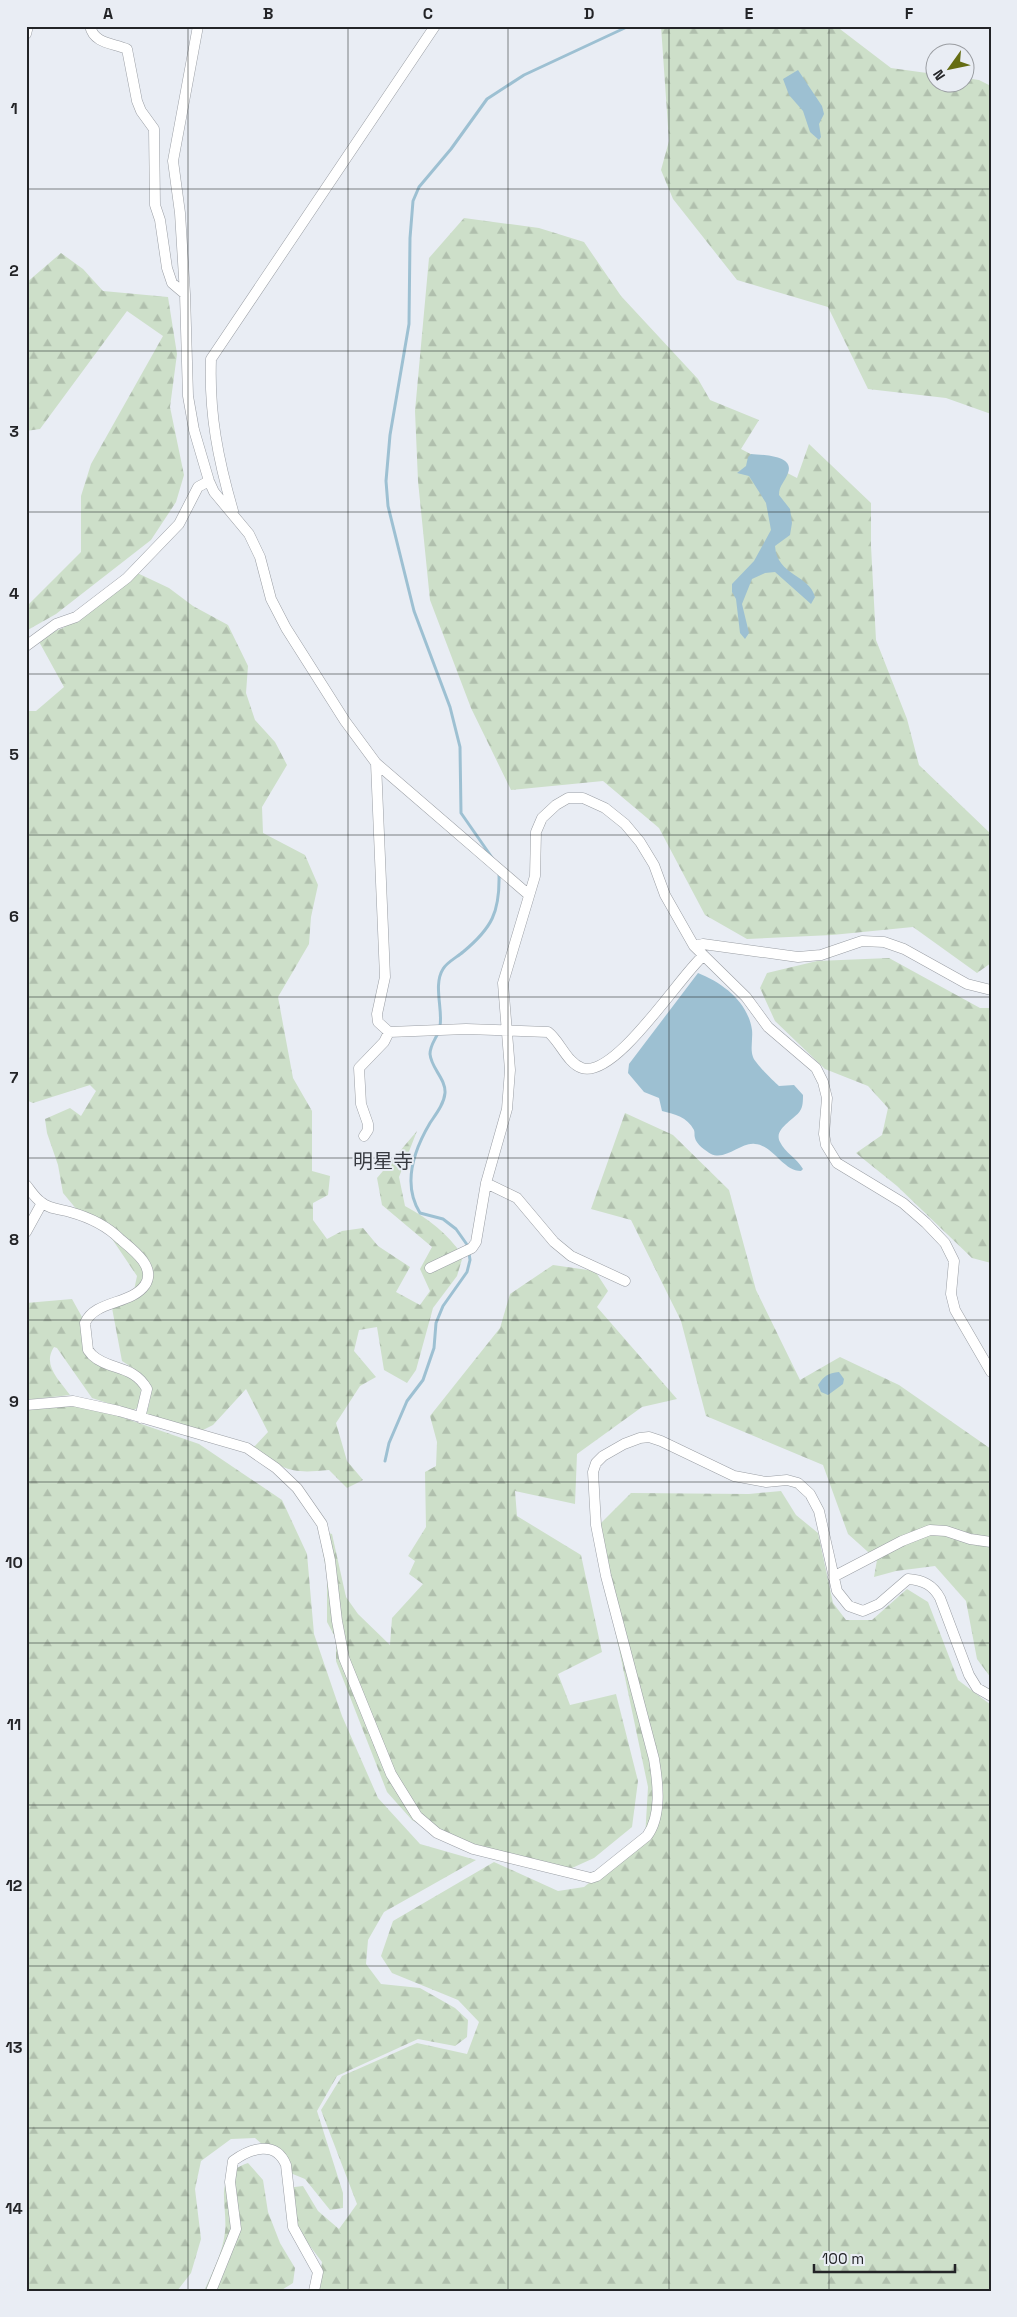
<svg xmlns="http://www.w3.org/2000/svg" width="1017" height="2317" viewBox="0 0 1017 2317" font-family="'Space Grotesk','Noto Sans JP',sans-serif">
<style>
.forest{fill:url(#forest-firs)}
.water{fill:#9dc0d2}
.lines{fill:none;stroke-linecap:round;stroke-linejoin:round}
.stream{stroke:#9dc0d2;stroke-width:3}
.minor-casing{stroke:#9a9ea4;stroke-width:11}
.minor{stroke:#fff;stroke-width:10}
.grid{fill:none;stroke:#232427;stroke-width:1;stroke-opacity:0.55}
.labels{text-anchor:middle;stroke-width:4;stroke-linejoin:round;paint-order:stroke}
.quarter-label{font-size:20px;fill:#373a40;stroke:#e9edf4}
.neatline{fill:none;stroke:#232427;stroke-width:2}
.grid-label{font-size:16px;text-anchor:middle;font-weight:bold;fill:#232427}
</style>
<defs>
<pattern id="forest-firs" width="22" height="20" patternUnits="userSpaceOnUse" patternTransform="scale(1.25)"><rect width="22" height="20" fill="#cddfc9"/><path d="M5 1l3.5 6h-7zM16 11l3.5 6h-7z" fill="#b0bfad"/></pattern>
</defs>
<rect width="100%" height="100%" fill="#e9edf4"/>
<path class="forest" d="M661,26H836L891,68L934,74V82H964L965,78L979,80L991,86V414L946,398L868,389L828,307L737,280L673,199L661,170L669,141Z
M464,218L539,228L584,242L621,296L698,379L710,400L759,420L741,449L797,478L809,444L871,503V546L876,640L907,719L919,765L991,834V963L977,973L913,927L832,935L747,939L705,915L659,828L603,781L511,790L471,708L430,600L418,481L415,411L429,258Z
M61,253L83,269L103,291L168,297L177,354L170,407L184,475L176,502L151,540L56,614L26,631V607L81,552V496L91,464L163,336L127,311L40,429L26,431V283Z
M133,571L169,588L193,606L228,625L248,666L246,693L255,720L275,742L287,765L262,807L263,833L305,855L318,885L311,917L309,944L278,997L293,1078L312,1111V1171L330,1176L328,1195L313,1203V1220L327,1239L342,1231L363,1228L378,1246L410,1267L396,1292L420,1305L430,1291L420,1269L432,1247L382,1205L377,1178L417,1131L399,1177L405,1206C429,1219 447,1233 463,1256L457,1276L433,1308L416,1370L407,1383L384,1370L377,1327L359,1330L354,1351L376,1377L360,1386L336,1423L347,1461L363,1480L347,1488L329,1470C289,1474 286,1470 252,1449L268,1432L246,1389L213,1425L201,1431L146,1415C157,1382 148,1378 122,1361L112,1308L133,1295L137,1276L100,1221L78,1211L63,1193L58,1165L47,1133L45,1119L70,1108L81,1116L96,1091L90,1085L33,1103L26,1100V711H36L64,687L37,638L63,628Z
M889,958L980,1008H991V1263L972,1258L897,1186L856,1153L882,1135L888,1108L868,1086L825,1069L775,1021L760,988L767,973L817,961Z
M625,1113L673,1135L729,1190L756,1290L800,1380L840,1357L899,1385L991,1449V1678L977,1659L966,1601L935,1566L896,1571L874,1577L877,1560L848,1534L823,1465L706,1416L681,1321L631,1220L591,1209Z
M553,1265L595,1271L608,1291L597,1307L677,1399L642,1407L577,1454L575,1504L515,1491L517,1516L581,1555L602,1652L558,1674L570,1705L616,1694L638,1781L632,1827L594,1858L572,1868L513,1858L450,1842L412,1820L387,1792L336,1661V1639L327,1622V1575L319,1530L332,1534L346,1597L358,1614L390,1645L392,1618L423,1584L409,1574L415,1561L408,1556L426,1527L425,1472L436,1466L437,1442L430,1416L500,1328L510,1294Z
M72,1299L82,1317L84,1351L137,1380L141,1389L139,1407L132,1411L92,1398L57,1348L54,1347C42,1365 59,1380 70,1395L26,1400V1303Z
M63,1405L101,1410L199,1444L282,1500L307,1554L314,1634L342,1716L378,1798L420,1844L476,1860L384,1912L368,1940L366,1964L381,1984L420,1988L455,2008L468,2020L467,2037L455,2046L418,2039L337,2076L317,2111L343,2193V2208L330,2210L305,2179L283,2170L278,2158L255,2138L231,2139L201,2161L195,2189L201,2239L191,2273L177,2291H26V1409Z
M781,1491L796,1515L818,1533L833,1603L846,1620H872L907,1589L928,1602L958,1680L991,1705V2291H317L322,2262L294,2225L286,2188L303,2186L318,2211L339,2229L357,2204L321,2110L342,2076L417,2043L467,2054L479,2022L458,2000L392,1973L381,1956L393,1921L494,1862L558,1891L584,1887L645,1838L648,1787L594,1530L631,1493L749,1494Z
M248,2163L263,2180L268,2212L280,2243L295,2268L293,2283L280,2291H204C212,2273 223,2252 225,2232C228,2203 212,2175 248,2163Z"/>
<path class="water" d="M798,70L822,106L824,114L819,124L821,137L819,140L810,132L803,111L789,95L783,79Z
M751,454C762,455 795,455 788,473C785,482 779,485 779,495L790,509L792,523L790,535L775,546C777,576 810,575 815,597L811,604L775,572L765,573L752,579L742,604L749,633L745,639L740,633L736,599L732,592V584L754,561L771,530L766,503L749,476L737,473L746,466L748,457Z
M698,973C723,983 748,1002 752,1030C753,1039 750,1049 753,1057C755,1063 774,1082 779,1086L794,1085L803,1095C803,1100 803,1107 800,1111C794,1120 773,1129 780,1142C785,1153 797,1158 803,1169L801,1171C783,1171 773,1145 755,1144C741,1142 726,1161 711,1154C706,1151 696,1144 695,1138C694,1135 695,1133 694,1130C687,1117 675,1114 662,1111L659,1098L644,1092L628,1073L629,1064Z
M839,1372L844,1379L843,1384L828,1395L821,1392L818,1385C824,1376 828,1373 839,1372Z"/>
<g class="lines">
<path class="stream" d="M493,859L461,813L460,747L450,707L414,611L388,506L386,481L390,435L409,324L410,238L413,201L419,187L451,149L487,99L524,75L629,26
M385,1461L389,1443L407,1401L423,1380L434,1348L436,1323L443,1306L467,1272L470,1260L468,1246L456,1229L443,1219L420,1213C402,1184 414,1150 430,1123C436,1114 444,1104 445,1093C446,1079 431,1068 430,1054C430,1043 439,1036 440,1026C443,1009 433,985 443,969C446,963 457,957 463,952C492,928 500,912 499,874"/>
<g class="minor-casing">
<path id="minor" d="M90,26C94,44 113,43 127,49L137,101L141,111L154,129L155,205L160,220L167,268L172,283L185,294
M198,26L173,161L180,213L185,294L188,396L194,430L209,481L214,492L249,534L260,557L271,599L286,628L345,721L376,763L529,895
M26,34L28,26
M233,511C218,459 209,414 211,359L435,26
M26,646L56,624L76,617L127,578L179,524L198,487L209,481
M376,763L385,977L377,1014L378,1022L389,1032L466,1029L548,1032C560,1041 567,1063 582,1068C615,1079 679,977 703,956
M694,946L703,944L798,957L821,955L862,941L884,942L904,949L967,984L991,990
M364,1136L368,1130V1124L361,1104L359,1068L384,1042L389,1032
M486,1183L517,1198L554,1242L571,1256L625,1281
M26,1185C31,1191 35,1198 41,1202C49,1209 60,1209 70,1212C88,1217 106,1225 120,1239C132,1249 157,1267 145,1285C131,1305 95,1300 85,1323L88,1350L92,1355C109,1371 133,1364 147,1389L140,1418
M26,1232L42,1203
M430,1268L472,1248L476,1242L486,1183L507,1109L510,1070L503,983L535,876L536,832L542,818L556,805L568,798H583L605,808L625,824L640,842L654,865L665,895L694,946L746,997L768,1027L816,1068L823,1082L827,1098L824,1134L826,1145L837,1163L903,1203L926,1223L945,1243L954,1261L951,1294L955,1310L991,1372
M26,1405L73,1401L119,1411L247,1448L276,1468L297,1488L322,1524L330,1560L337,1621L344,1658L391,1774L417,1816L437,1833L473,1849L591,1878L597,1876L647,1836C662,1816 658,1783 654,1759L606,1576L596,1525L593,1472L596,1463L603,1456L624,1444L640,1438L649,1437L661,1441L734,1476L766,1482L787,1480L798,1483L810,1494L819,1511L837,1591L849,1606L863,1611L879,1604L908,1579C923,1580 933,1585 940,1598L969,1675L977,1688L991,1696
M833,1577L902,1541L930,1530L946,1531L970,1539L991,1542
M211,2291L236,2229L230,2182L233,2161C251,2148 276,2140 286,2165L293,2227L318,2272L314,2291"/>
</g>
<use href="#minor" class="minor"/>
</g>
<path class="grid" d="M188,26V2291M348,26V2291M508,26V2291M669,26V2291M829,26V2291M26,189H991M26,351H991M26,512H991M26,674H991M26,835H991M26,997H991M26,1158H991M26,1320H991M26,1482H991M26,1643H991M26,1805H991M26,1966H991M26,2128H991"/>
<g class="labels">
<g class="quarter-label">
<text x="383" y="1168">明星寺</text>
</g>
</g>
<rect width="1017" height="2317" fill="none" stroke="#e9edf4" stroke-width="55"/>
<g transform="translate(950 68) rotate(237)"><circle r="24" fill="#e9edf4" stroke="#9a9da2"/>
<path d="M0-4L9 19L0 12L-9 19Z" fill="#656d13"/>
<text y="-8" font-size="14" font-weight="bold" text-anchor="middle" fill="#232427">N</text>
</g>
<path d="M814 2264v8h141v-8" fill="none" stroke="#232427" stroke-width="2.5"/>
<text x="822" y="2264" font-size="15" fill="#232427" stroke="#e9edf4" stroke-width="4" paint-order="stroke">100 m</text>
<rect x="28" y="28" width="962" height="2262" class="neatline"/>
<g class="grid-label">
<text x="108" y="19">A</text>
<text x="268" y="19">B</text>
<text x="428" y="19">C</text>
<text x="589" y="19">D</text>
<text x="749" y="19">E</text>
<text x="909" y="19">F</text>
<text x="14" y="114">1</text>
<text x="14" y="276">2</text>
<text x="14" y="437">3</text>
<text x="14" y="599">4</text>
<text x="14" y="760">5</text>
<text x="14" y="922">6</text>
<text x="14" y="1083">7</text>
<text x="14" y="1245">8</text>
<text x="14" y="1407">9</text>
<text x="14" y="1568">10</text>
<text x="14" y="1730">11</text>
<text x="14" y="1891">12</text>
<text x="14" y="2053">13</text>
<text x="14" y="2214">14</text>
</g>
</svg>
